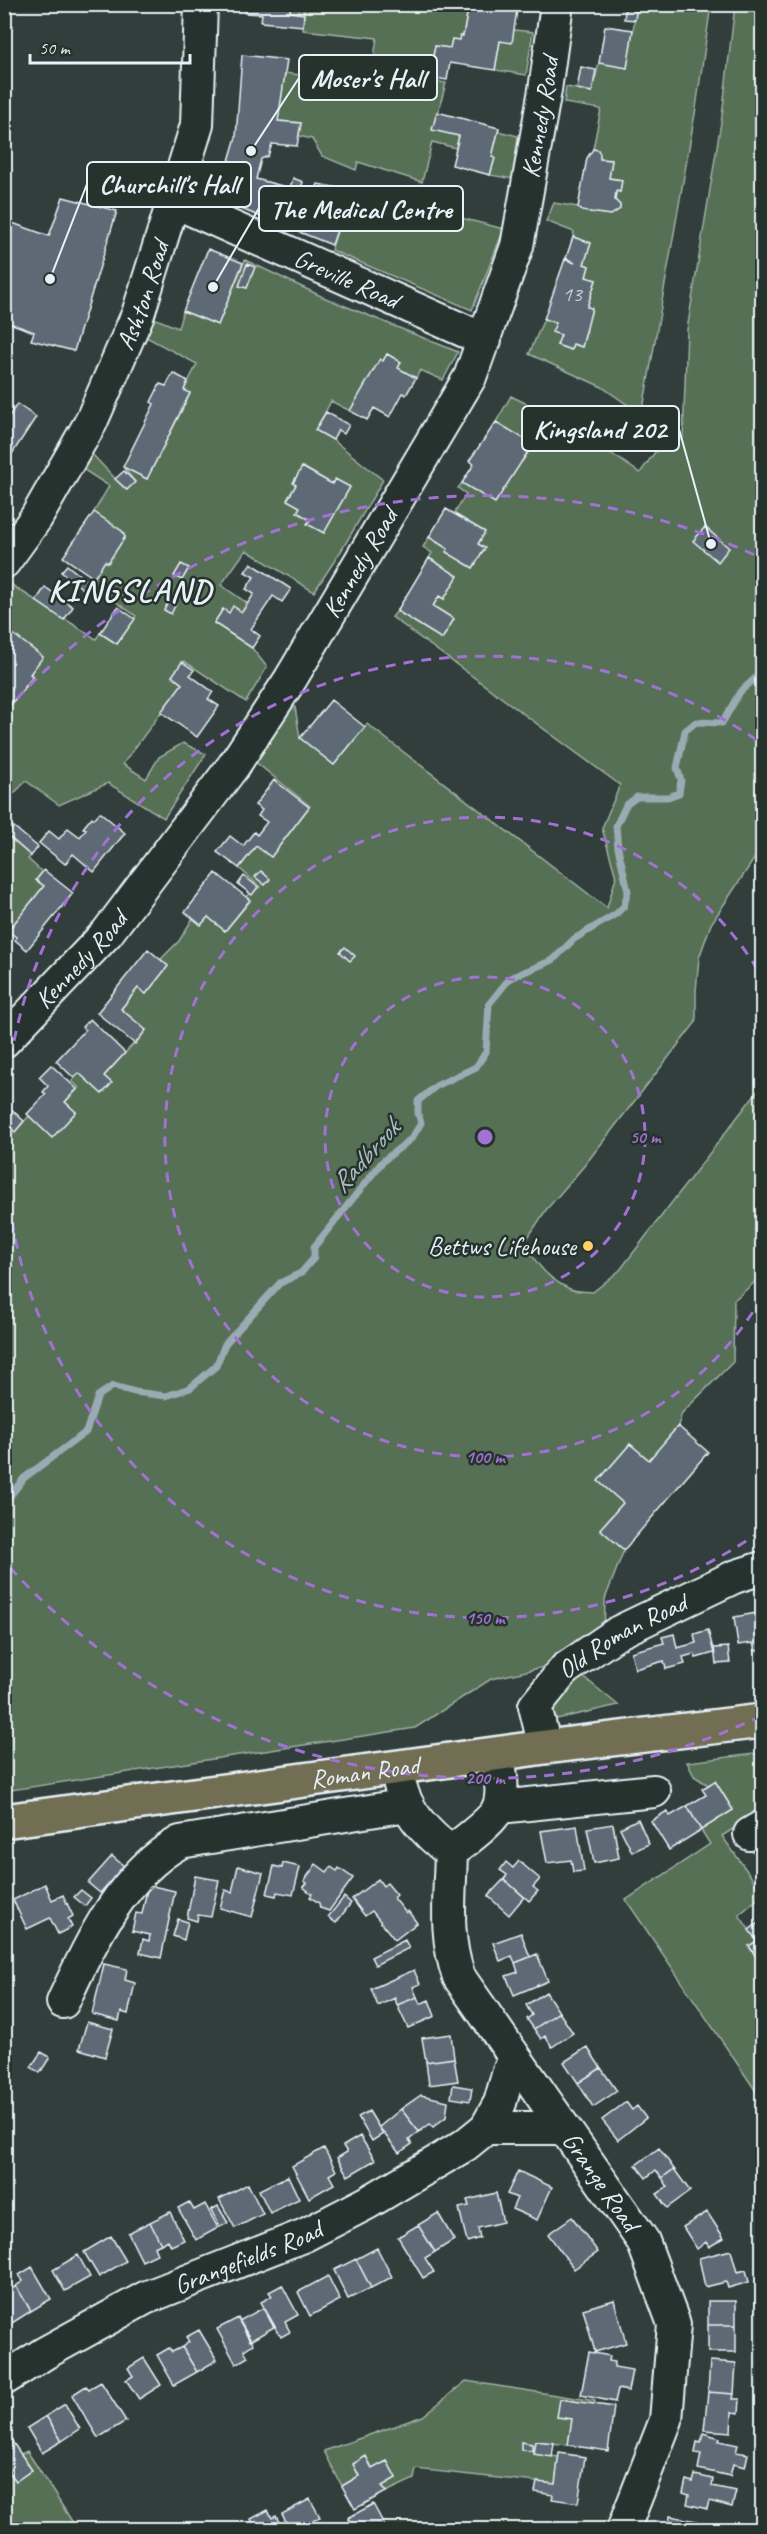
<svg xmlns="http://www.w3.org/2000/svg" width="767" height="2534" viewBox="0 0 767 2534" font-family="Caveat,sans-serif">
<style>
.green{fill:#576f54;stroke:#a0b0a6;stroke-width:1.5;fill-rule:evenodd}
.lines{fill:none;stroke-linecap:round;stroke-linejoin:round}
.stream{stroke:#9aabb4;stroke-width:7}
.building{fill:#5d6b75;stroke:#e8f1f8;stroke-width:1.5}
.minor-casing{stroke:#e8f1f8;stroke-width:36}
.major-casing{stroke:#e8f1f8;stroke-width:38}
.minor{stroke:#26332d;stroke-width:32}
.major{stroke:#726e52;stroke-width:33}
.ring{fill:none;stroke:#a171d3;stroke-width:3;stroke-dasharray:10 8}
.poi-dot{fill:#ffd166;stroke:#26332d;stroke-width:2}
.labels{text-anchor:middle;stroke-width:5;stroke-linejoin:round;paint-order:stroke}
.number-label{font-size:22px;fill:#c5d0d7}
.street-label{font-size:26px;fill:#e8f1f8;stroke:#26332d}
.poi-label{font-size:26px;fill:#e8f1f8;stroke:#26332d;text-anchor:end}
.water-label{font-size:27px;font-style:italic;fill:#aebdc5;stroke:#26332d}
.district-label{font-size:32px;font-weight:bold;letter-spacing:1.5px;fill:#e8f1f8;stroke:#26332d}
.centre{fill:#a171d3;stroke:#26332d;stroke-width:3}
.ring-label{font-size:18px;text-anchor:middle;font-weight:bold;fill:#a171d3;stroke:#26332d;stroke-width:5;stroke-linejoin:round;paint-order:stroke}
.leader{fill:none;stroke:#e8f1f8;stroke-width:2}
.callout-dot{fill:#e8f1f8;stroke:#26332d;stroke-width:2}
.callout{fill:#26332d;stroke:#e8f1f8;stroke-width:2}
.callout-label{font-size:27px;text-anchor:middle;font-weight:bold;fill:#e8f1f8}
</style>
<rect width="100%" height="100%" fill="#313e3b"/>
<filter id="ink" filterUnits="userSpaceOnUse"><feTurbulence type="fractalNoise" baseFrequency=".0167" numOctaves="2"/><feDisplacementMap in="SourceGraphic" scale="12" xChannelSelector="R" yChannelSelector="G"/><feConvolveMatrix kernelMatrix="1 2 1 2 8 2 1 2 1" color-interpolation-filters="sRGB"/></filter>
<g filter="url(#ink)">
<path class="green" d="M290,5H469L463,36H460L459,40L452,39L450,48L435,46L428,80L446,83L433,130L459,136L456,148L432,142L422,182L358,162L356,170L322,156L312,139L299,136L301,123L278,121L285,73L370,83L377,38L303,30L304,14L290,12Z
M637,5H711L696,108L642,415L602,387L529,354L544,319L556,323L553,332L561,335L557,345L571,350L573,344L582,347L587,330L585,329L592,309L587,307L596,280L586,277L589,266L584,264L591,243L573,237L574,232L546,221L554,203L578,207L582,211L611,215L619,209L620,205L615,200L616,191L620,192L622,180L609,178L612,161L600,159L598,150L593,149L601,109L564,103L566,87L592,92L599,63L627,68Z
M735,5H762V847L711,924L699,958L696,991V1022L584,1166L546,1210L525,1242C534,1262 549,1280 570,1289C576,1292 586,1291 593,1292L620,1270L762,1085V1276L734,1300L733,1362L682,1413L678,1426L649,1460L630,1444L598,1481L623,1503L600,1529L624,1550L605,1599L604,1637L557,1664L491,1679L415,1728L5,1791L4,1557L12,1549L4,1544V1130L11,1136L29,1116L52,1137L76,1112L65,1102L79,1088L72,1081L79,1073L102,1094L111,1083L104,1076L146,1030L121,1009L138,988L146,994L168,966L161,959L179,941L193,918L201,925L208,917L225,931L250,901L246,897L260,887L239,868L256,846L271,857L310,806L253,760L290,703L295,707L300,738L334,765L367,724L607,908L616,877L602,828L620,785L392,617L397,611L442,639L454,619L433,606L439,596L444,599L429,558L432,553L423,547L429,537L448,549L447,552L473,568L485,549L478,544L485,532L454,514L466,494L458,488L462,483L522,462L533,445L496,422L511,396L566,423L640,473L655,452L683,438L687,330L722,116Z
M514,30L533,32L526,75L495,70L500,41Z
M498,131L518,136L513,179L490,175L495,158L492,157Z
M349,195L376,201L380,197L504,229L472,310L331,250Z
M245,260L323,297L458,352L443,380L420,370L416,378L398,368L401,362L387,354L383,361L380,359L350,411L331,401L316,430L333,440L383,480L341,551L314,592L246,550L221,585L247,603L242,612L229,613L223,609L214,623L252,648L267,667L246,702L184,661L172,676L182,684L123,764L146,779L159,757L183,743L206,754L164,818L108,783L59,805L26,781L5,803V713L33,677L13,634L8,641H5L4,584L7,582L96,639L100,633L117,644L136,616L88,582L105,561L108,562L125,537L122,531L94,512L109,486L81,468L90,452L126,490L135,482L123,467L147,479L190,394L184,390L197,364L146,337L154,318L178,328L183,311L218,325ZM303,467L332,484L335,479L350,487L324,533L308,524L310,520L300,507L288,500L296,485L293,483Z
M4,819L14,827L7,836L31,856L28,859L42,872L36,880L44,886L10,928L5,924Z
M575,1670L618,1705L557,1719L550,1713Z
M762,1753V1810L722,1836L762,1892V1895L739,1915L757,1941L749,1947L762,1965V2100L626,1900L710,1844L701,1830L733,1810L715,1781L708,1785L694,1776L687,1762Z
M466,2381L595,2401V2405L572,2419L568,2445L535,2441L533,2454L559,2457L555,2484L416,2469L414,2479L386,2492L382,2486L396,2478L387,2461L372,2469L366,2457L353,2464L359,2476L342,2486L324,2451L423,2416Z
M27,2451L77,2529H5L4,2465L16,2481L32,2470L21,2454Z"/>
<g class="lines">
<path class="stream" d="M4,1504L24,1478L86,1432L98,1396L113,1386L135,1392L166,1396L190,1388L216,1366L225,1344L280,1283L301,1273L314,1258V1247L383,1161L412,1138L421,1123L418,1113V1101L436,1086L476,1067L486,1052L489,1004L510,978L553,960L574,939L616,914L624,906L628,891L618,848L616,826L626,805L637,797H668L679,793L681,780L677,768L685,731L696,722L722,723L740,692L762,672"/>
</g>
<path class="building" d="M246,4H290V12L304,14L303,26L261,22L262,14L245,13Z
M469,4H513L512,9L517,10L512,43L500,41L495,70L450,63L447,80L429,77L435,46L450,48L452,39L459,40L460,36H463Z
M626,4H637L635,20L624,19Z
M605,26L633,30L627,68L599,63Z
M242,55L287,60L278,121L301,123L297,146L272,144L268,156L261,159L256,179L290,188L293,178L303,182L301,189L314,193L318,184L344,189L349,195L332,245L231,205L234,193L221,188L236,137Z
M581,67L596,70L592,92L577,89Z
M437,112L499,128L492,157L495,158L490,175L452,165L459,136L432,130Z
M593,149L598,150L600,154V159L612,160L609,178L622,180L620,192L616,191L615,200L620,205V209L611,215L582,211L578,207L587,158Z
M63,197L117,211L74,351L31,340L34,332L4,321V220L49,236Z
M573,237L591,243L584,264L589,266L586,277L596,280L587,307L592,308L582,347L573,344L571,350L557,345L561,335L552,332L556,323L544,319L565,259L575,263L566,258Z
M208,249L243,263L218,325L183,311Z
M247,264L255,267L247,288L239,286Z
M387,354L401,362L398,368L416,378L406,395L403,393L390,417L374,408L367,420L350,411L380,359L383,361Z
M173,373L188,381L184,390L190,393L147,479L123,467L154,404L151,402L160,384L166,386Z
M17,404L36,417L10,457L4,453V424Z
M326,412L349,425L344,434L338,430L333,440L315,430Z
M496,422L533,444L495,503L462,483L474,464L469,461Z
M302,467L332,484L335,479L350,487L324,533L307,524L310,520L297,512L300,507L287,500L296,485L293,483Z
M124,471L135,482L127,490L115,479Z
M446,509L485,532L478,544L485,548L473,568L446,552L448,549L429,537Z
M94,512L122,531L125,537L108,563L105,561L94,578L63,557Z
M705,527L729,548L718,562L693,541Z
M429,558L458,576L444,599L439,596L433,606L454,619L442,639L397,611Z
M251,563L291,589L282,602L273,596L251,629L260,636L252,648L214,623L223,609L229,613L233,606L242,612L254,594L246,589L254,577L245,572Z
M181,564L189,568L182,580L174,576Z
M67,565L88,582L83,589L61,572Z
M45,587L73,607L64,620L36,601Z
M169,601L176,604L171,614L164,610Z
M118,607L135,619L117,644L100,633Z
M13,634L43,657L30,674L33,677L4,713V641H8Z
M182,662L194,670L190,675L213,692L208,699L219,706L197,737L161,712L182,684L172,676Z
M331,700L365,727L334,765L300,738Z
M274,780L309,807L271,857L256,846L239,868L217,852L230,836L243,846L254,832L257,835L267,822L258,816L262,810L255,805Z
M100,812L125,833L94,872L73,854L65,864L39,843L49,831L59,839L68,828L80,837L86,829L83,828L92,817L94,819Z
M14,827L38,847L31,856L7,835Z
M44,870L73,893L27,950L15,940L16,937L8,931L44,886L36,880Z
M261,871L270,879L265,885L255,877Z
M216,873L250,900L225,931L208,917L201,925L185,912Z
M244,876L258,887L252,895L238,884Z
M345,947L355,956L350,961L340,952Z
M148,949L168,966L146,994L138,988L121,1009L146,1030L135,1044L97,1013Z
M90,1019L125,1053L104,1076L112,1083L102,1094L79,1073L74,1078L56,1061L85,1030L82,1027Z
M51,1065L77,1089L65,1102L76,1112L52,1138L27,1114L46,1094L43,1092L48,1086L39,1077Z
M9,1107L24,1121L15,1132L4,1122V1111Z
M678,1426L708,1452L624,1550L600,1529L623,1503L598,1481L630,1444L649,1460Z
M762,1612V1650L755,1651L753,1643L738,1645L734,1617Z
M708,1630L714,1653L696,1658L694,1654L683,1657L685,1664L666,1669L664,1661L635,1669L631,1652L664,1643L662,1637L674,1634L677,1648L696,1643L694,1634Z
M728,1647L730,1663L716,1664L714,1648Z
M715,1781L733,1810L701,1830L687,1806L706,1795L702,1789Z
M687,1806L701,1830L669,1850L651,1821L667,1811L670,1816Z
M638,1819L649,1844L632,1852L620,1828Z
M613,1824L619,1858L594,1863L587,1828Z
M577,1826L584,1871L573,1872L571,1860L547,1863L541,1831Z
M112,1856L124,1866L100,1893L88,1883Z
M519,1861L540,1879L533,1887L538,1891L529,1901L504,1879L507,1875L500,1870L506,1862L513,1868Z
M283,1863L300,1867L293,1895L277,1892L276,1896L267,1894L274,1866L282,1868Z
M316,1864L327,1872L331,1867L337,1871L339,1868L353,1878L329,1911L320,1908L319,1903L310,1897L312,1894L303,1887L307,1883L304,1881Z
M238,1866L263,1873L252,1917L220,1908L225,1890L232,1892Z
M195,1876L219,1880L211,1917L198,1915L197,1921L187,1918Z
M378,1879L383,1886L387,1883L397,1895L394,1898L406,1913L408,1911L417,1923L395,1940L372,1911L365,1916L352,1899Z
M504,1879L524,1897L509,1915L488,1896Z
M45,1884L52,1900L63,1895L73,1916L68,1919L72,1927L58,1934L50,1918L27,1929L13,1900Z
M148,1885L175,1891L161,1958L140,1953L143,1939L149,1941L150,1935L132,1931L136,1913L142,1914Z
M81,1890L91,1898L85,1906L74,1897Z
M344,1897L351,1903L336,1923L328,1917Z
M178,1919L188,1922L184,1940L173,1936Z
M762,1920V1965L749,1946L757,1941L749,1930Z
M521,1933L530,1957L515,1963L512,1956L500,1961L493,1943Z
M405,1940L409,1948L375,1965L371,1957Z
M537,1954L548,1981L514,1995L506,1976L518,1972L515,1963Z
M104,1964L127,1969L125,1980L135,1983L128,2014L121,2012L119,2021L92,2014Z
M414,1970L420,1984L413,1987L417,1997L397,2005L395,1998L378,2006L371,1989Z
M546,1992L559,2012L534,2029L527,2019L532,2015L526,2005Z
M417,1997L420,2004L429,2000L435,2016L408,2028L397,2005Z
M559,2012L573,2033L552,2047L545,2036L541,2039L534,2029Z
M87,2022L113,2029L105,2057L79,2049Z
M451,2034L454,2058L426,2062L422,2038Z
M587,2047L601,2068L578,2083L564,2062Z
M41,2052L50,2057L40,2073L31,2067Z
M454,2058L458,2081L429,2085L426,2062Z
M601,2068L617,2091L593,2107L578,2083Z
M453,2085L472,2088L470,2101L451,2098Z
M421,2095L448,2101L446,2117L433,2127L430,2124L419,2132L401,2109Z
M626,2102L632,2110L637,2106L646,2118L618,2140L602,2120Z
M401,2109L419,2132L409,2140L412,2144L399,2153L379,2127Z
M369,2111L383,2134L372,2141L358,2117Z
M360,2136L375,2160L348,2176L337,2158L347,2152L343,2146Z
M324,2148L336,2171L329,2175L334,2184L309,2198L292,2166Z
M659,2148L674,2169L662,2178L656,2170L646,2178L636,2165Z
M674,2169L690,2191L667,2208L657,2194L668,2187L662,2178Z
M518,2171L552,2187L537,2220L512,2209L517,2198L507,2194Z
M288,2176L299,2199L270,2213L259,2190Z
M248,2184L263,2214L235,2228L219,2199Z
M496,2193L503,2222L478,2228L480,2238L467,2242L459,2208L469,2206L467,2200Z
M189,2202L194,2210L205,2204L218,2228L196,2240L178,2208Z
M218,2206L228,2223L220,2227L211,2210Z
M170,2212L184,2240L171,2246L168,2240L161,2244L150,2222Z
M707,2212L724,2238L709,2247L706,2242L697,2249L683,2227Z
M438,2213L454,2240L435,2252L418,2225Z
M572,2217L598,2252L574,2269L548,2234Z
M150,2222L161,2244L154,2247L157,2254L142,2261L128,2233Z
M418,2225L435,2252L425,2258L434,2272L423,2278L398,2237Z
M111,2236L126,2261L99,2277L84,2252Z
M377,2248L392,2277L371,2288L356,2259Z
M731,2250L737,2272L746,2270L749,2282L728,2288L726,2282L705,2287L699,2258Z
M78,2255L90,2277L65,2291L53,2270Z
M356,2259L371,2288L348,2299L334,2270Z
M32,2267L51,2299L31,2311L16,2286L23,2281L19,2275Z
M328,2276L340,2300L310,2316L298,2292Z
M282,2285L298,2315L285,2322L290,2332L281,2337L261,2302L272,2296L269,2292Z
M16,2286L31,2311L12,2323L4,2311V2290L6,2292Z
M614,2300L626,2343L595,2352L583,2309Z
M708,2301H736V2325H708Z
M263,2308L274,2327L250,2341L239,2321Z
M238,2318L253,2344L244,2350L248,2357L236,2364L217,2329Z
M708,2325H736V2352H708Z
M199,2330L217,2360L197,2372L182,2347L189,2342L186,2337Z
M182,2347L197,2372L174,2385L157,2355L169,2348L172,2352Z
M589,2352L610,2356L609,2361L615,2362L614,2367L632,2370L628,2391L618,2389L615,2402L581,2395Z
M144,2358L161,2385L139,2399L126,2380L133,2376L128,2368Z
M710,2361L736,2363L734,2394L708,2392Z
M101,2382L126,2421L98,2438L72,2395L86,2386L89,2389Z
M708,2392L734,2394L733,2399H740L739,2413L732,2412L731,2432L704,2430Z
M560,2399L614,2407L608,2451L568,2445L572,2419L557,2417Z
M65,2404L80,2429L62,2441L46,2416Z
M46,2416L62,2441L42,2453L27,2428Z
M4,2430L32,2470L16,2481L4,2465Z
M703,2433L720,2438L719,2441L738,2445L736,2452L748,2454L745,2467L733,2464L730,2476L698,2469L701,2454L695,2453L697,2442L701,2443Z
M535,2441L554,2443L552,2457L533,2454Z
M521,2442L532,2444V2451L521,2450Z
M559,2453L585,2457L578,2503L552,2499L553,2495L535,2492L537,2482L555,2484Z
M366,2456L372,2469L387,2461L396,2478L382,2486L386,2492L355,2509L342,2486L359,2476L353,2464Z
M695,2475L713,2479L712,2486L736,2491L732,2507L709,2501L707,2509L687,2504L689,2495L683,2493L686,2480L693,2482Z
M310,2499L320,2517L297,2530H290L282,2514Z
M373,2504L386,2528L354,2530L348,2518Z
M268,2510L272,2518L276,2516L283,2530H248L254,2526L251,2519Z
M670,2516L697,2521L695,2528L703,2530H668Z
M524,2527H557V2530H524Z"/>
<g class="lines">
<g class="minor-casing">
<g id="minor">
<path id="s1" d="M175,202L485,340"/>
<path id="s2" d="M4,562L36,518L91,422L138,314L197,125L201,4"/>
<path id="s3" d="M4,1041L107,933L234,765L290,680L470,377L517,246L545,90L557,4"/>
<path id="s4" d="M545,1747L535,1706L565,1669L619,1632L734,1577L762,1568"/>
<path d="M400,1785C407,1813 429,1836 451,1852"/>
<path d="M499,1807L654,1791"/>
<path d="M750,1834L762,1827"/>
<path id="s5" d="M451,1852C450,1897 444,1935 459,1977L643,2241L674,2324L666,2420L623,2530"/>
<path d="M451,1852C462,1843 495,1820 499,1806C504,1793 500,1767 498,1754"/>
<path d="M63,2002C91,1942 121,1875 180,1842L407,1805"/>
<path d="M486,2128H563"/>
<path id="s6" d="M4,2379L45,2353L145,2298L305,2235L367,2203L465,2145L486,2128L500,2103L509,2071L516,2059"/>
</g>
</g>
<g class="major-casing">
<g id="major">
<path id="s7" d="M4,1821L545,1747L762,1721"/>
</g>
</g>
<use href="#minor" class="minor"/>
<use href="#major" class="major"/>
</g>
</g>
<g class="ring">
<circle cx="485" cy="1137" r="160"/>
<path d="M762 1297A320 320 0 1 1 762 977"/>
<path d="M761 1531A481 481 0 0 1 5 1162M5 1112A481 481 0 0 1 761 743"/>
<path d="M761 1716A641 641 0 0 1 5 1562M5 712A641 641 0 0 1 761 558"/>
</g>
<circle class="poi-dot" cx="588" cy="1246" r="6"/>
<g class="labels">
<g class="number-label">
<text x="572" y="301">13</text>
</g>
<g class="street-label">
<text dy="9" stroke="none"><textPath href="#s3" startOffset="1084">Kennedy Road</textPath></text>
<text dy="9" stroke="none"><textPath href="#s1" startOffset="188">Greville Road</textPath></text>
<text dy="9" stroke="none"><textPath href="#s2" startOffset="302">Ashton Road</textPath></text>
<text dy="9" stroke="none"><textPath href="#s3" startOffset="598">Kennedy Road</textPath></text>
<text dy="9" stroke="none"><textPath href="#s3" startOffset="112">Kennedy Road</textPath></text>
<text dy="9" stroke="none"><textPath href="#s4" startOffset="156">Old Roman Road</textPath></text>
<text dy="9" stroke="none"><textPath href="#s7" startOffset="364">Roman Road</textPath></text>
<text dy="9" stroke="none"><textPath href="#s5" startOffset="375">Grange Road</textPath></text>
<text dy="9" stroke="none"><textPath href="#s6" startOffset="273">Grangefields Road</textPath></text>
</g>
<g class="poi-label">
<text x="576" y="1255">Bettws Lifehouse</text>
</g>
<g class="water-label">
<text transform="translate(365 1156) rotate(-48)" y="9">Radbrook</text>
</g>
<g class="district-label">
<text x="130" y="601">KINGSLAND</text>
</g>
</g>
<circle cx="485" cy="1137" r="9" class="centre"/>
<g class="ring-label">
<text x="645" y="1143">50 m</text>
<text x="485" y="1463">100 m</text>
<text x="485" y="1624">150 m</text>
<text x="485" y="1784">200 m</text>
</g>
<path class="leader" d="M251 151L299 78M50 279L87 184M213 287L259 208M711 544L679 429"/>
<g class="callout-dot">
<circle cx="251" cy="151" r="6"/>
<circle cx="50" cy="279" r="6"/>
<circle cx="213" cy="287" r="6"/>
<circle cx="711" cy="544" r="6"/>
</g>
<g class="callout">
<rect x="299" y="55" width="138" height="45" rx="6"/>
<rect x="87" y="162" width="164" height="45" rx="6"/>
<rect x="259" y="186" width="204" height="45" rx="6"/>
<rect x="522" y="406" width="157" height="45" rx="6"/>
</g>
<g class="callout-label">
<text x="368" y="87">Moser's Hall</text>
<text x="169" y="193">Churchill's Hall</text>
<text x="361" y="218">The Medical Centre</text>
<text x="600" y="438">Kingsland 202</text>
</g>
<rect width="767" height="2534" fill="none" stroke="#26332d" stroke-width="24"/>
<rect x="12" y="12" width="743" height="2510" fill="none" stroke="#e8f1f8" stroke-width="2" filter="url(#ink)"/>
<path d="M30 54v9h160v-9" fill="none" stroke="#e8f1f8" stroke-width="3"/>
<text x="39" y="54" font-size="18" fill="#e8f1f8" stroke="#26332d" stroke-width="4.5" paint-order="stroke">50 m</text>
</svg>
